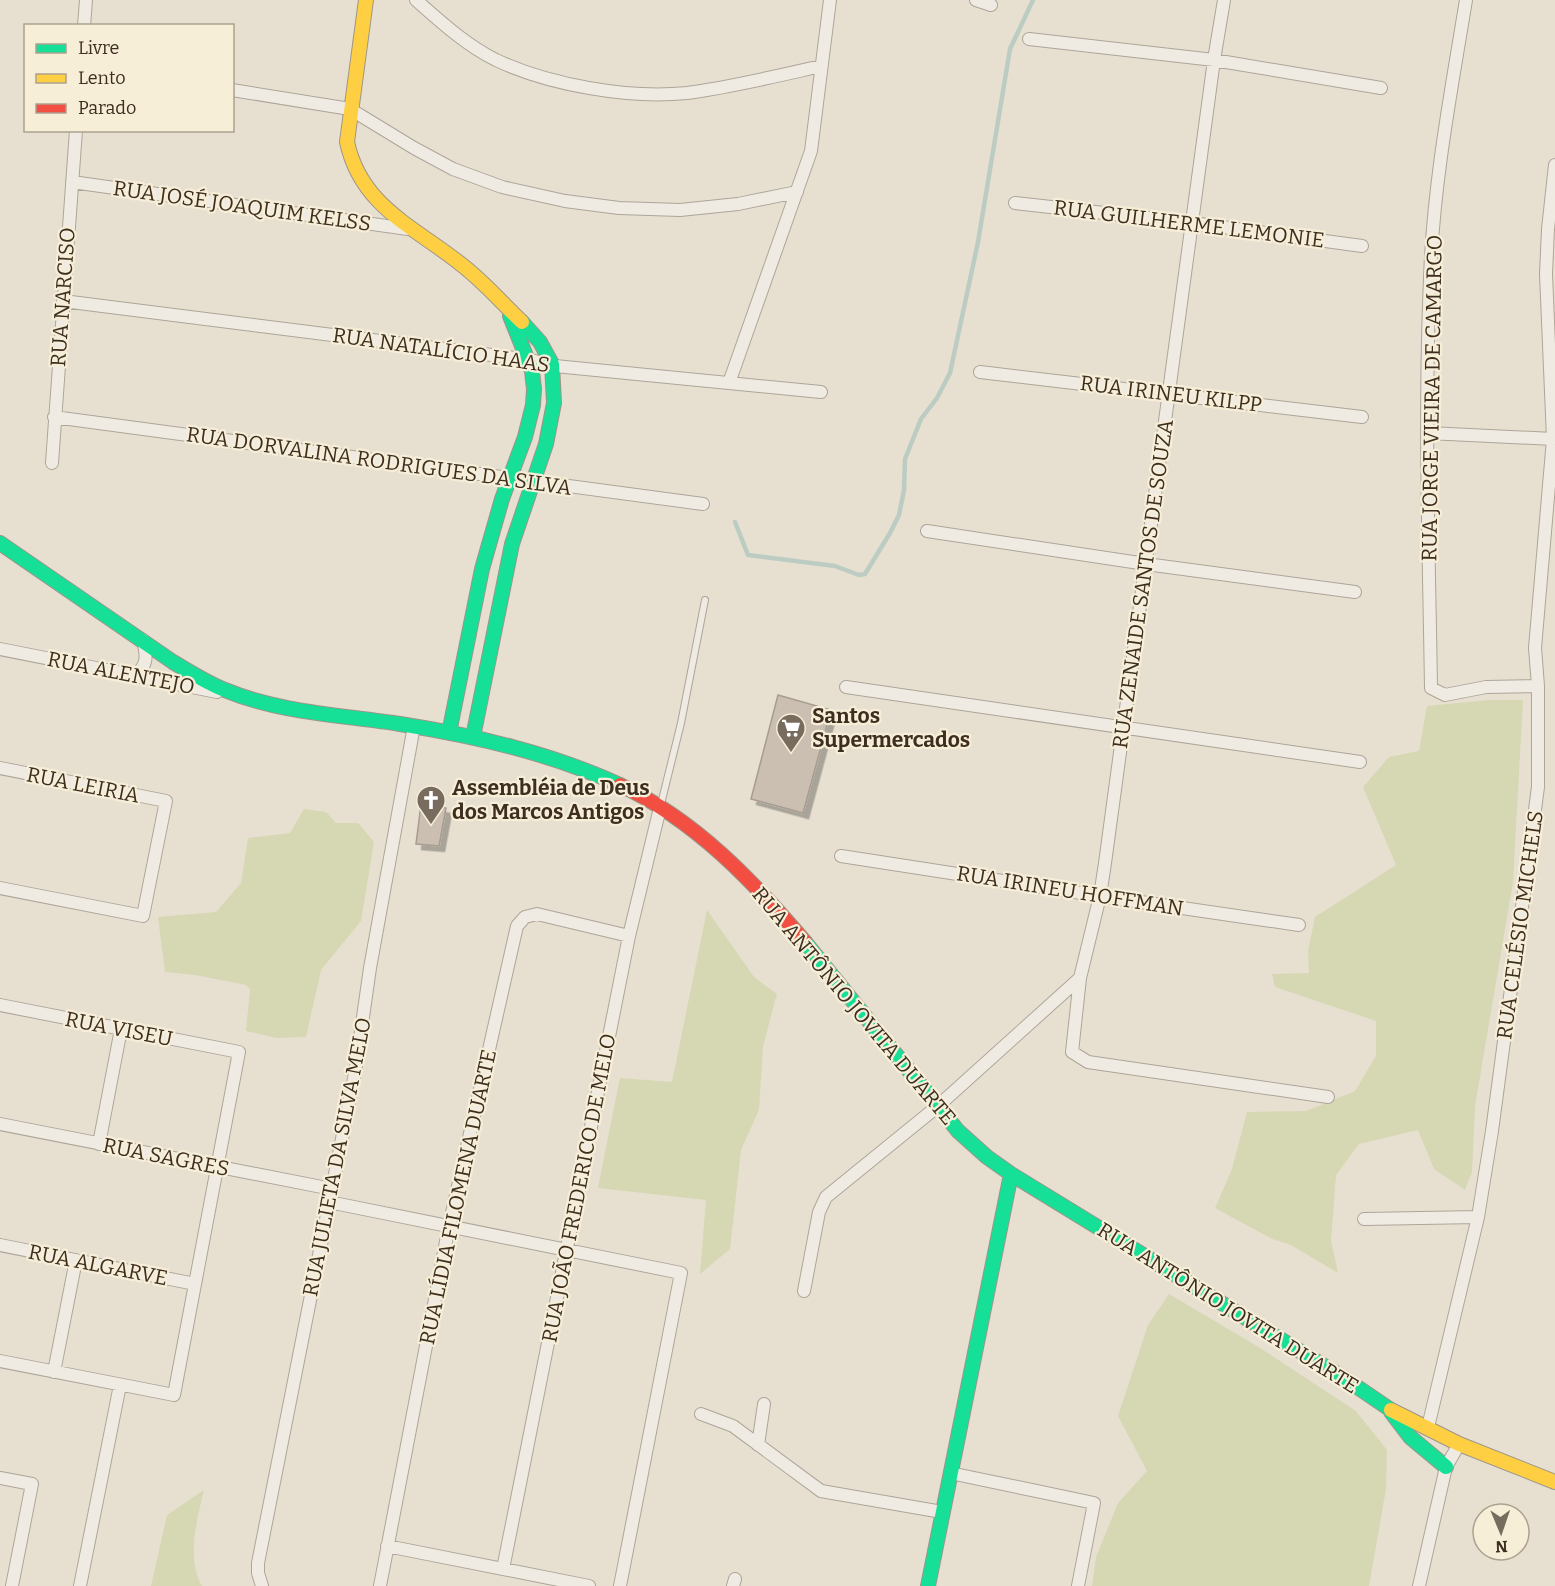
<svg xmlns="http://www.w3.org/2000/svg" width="1555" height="1586" viewBox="0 0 1555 1586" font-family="Bitter,serif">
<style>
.green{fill:#d6d7b3}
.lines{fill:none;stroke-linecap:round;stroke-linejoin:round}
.stream{stroke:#bcccc2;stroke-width:4.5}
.building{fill:#cbbfb2;stroke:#a89c90;stroke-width:1.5;filter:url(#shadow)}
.lane-casing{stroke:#ada599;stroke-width:8}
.street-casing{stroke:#ada599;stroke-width:14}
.fast-casing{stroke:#9c958a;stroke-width:16}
.slow-casing{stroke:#9c958a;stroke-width:16}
.jam-casing{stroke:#9c958a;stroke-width:16}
.lane{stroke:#efebe3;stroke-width:6}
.street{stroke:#efebe3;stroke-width:12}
.fast{stroke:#16e098;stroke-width:14}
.slow{stroke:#ffcf43;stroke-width:14}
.jam{stroke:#f24e42;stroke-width:14}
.labels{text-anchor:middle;stroke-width:4.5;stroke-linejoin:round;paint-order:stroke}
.street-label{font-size:21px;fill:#3d2e20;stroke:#f7eed8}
.poi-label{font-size:21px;font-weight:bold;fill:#3d2e20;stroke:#f7eed8;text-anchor:start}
</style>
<defs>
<filter id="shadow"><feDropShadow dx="5.5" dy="5.5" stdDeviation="0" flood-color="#0004"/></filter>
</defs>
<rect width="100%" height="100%" fill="#e7e0d1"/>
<path class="green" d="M1489,700H1523L1513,882L1475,1106L1472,1172L1465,1190L1434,1169L1418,1130L1359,1144L1336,1175L1331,1240L1338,1273L1291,1245L1272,1239L1215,1208L1232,1169L1247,1112L1306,1111L1355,1091L1376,1056V1021L1275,987L1272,974L1309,973L1308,951L1315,917L1396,865L1363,787L1389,757L1419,751L1427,706Z
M304,809L326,812L336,823H358L374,842L361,921L321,970L306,1037L276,1038L246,1031L250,989L246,985L195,975L165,972L158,917L216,912L241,883L248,838L290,833Z
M707,910L754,977L777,994L763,1046L759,1110L741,1150L730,1249L700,1274L706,1200L598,1188L620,1078L672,1082Z
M1169,1294L1257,1346L1356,1411L1387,1450L1386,1489L1369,1586H1092L1096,1557L1118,1503L1147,1471L1118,1416L1148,1325Z
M204,1490C197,1520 186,1557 202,1586H151L167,1515Z"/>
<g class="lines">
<path class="stream" d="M735,522L748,555L835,566L859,575L865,574L890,533L899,515L904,490L905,459L921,419L937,398L950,373L978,242L1010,49L1033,0"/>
</g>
<path class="building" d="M778,695L831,710L803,813L751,799Z
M421,804L446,808L439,846L416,844Z"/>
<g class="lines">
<g class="lane-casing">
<path id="lane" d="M661,804L681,723L705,600"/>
</g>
<g class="street-casing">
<path id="street" d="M416,0C441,22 466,45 496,60C549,85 629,99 687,93C732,87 777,76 821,66
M976,0L991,5
M1224,0L1214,60L1105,863L1100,896L1080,978L1072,1052L1088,1062L1328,1097
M1466,0C1451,92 1433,185 1430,279C1424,415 1429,552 1431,688L1445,695L1486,687L1538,686
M84,26L86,0
M1029,39L1214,60L1381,88
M232,90L350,109L414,148L453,169L502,187L565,201L619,208L680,210L738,204L797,192
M72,182L408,229
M1015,203L1193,223L1362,246
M63,301L531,360L555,366L821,392
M980,372L1362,417
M729,383L811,151L830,0
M54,417L703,504
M1428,433L1553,439
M52,463L76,130
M927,531L1146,564L1355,592
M0,649L217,692
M134,676C148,666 147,656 143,640
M846,687L1360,762
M0,768L166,801L143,916L0,888
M841,856L1100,896L1299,925
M0,1005L239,1052L174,1395L0,1361
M0,1124L332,1189
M99,1144L121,1029
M329,1202L681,1273L620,1586
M1364,1219L1478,1217
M0,1245L195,1284
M804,1291L819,1212L826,1197L938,1106L1080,978
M54,1372L76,1260
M701,1414L733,1426L821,1491L942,1512
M1428,1427L1478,1217L1492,1131L1538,787V686L1535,648L1553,439L1546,274L1548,229L1555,165
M758,1445L764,1404
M950,1473L1094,1503L1078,1586
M0,1478L32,1484L12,1586
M387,1546L589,1586
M503,1569L629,936L660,808
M80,1586L120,1385
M262,1586L258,1573V1563L355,1073L370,968L414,726
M380,1586L449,1226L517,926L525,917L537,914L629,936
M733,1586L735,1579
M1419,1586L1446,1467L1459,1444"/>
</g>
<g class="fast-casing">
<path id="fast" d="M0,543L173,662C190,672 207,683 225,690C280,713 343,715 400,724C476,736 550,753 620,785
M449,733L482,569L502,499L525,437L533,405L534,389L532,371L510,316
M473,737L512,544L546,444L554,403L552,364L540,342L522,322
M805,942L958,1131L987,1157L1011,1174L1347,1380L1391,1410
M1391,1412L1410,1437L1446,1467
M928,1586L1011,1174"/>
</g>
<g class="slow-casing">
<path id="slow" d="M366,0L347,142C361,207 415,227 462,265C484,282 502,303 522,322
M1391,1410L1459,1444L1555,1482"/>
</g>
<g class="jam-casing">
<path id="jam" d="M620,785C694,819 753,881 805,942"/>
</g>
<use href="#lane" class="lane"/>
<use href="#street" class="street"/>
<use href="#fast" class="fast"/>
<use href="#slow" class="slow"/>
<use href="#jam" class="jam"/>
</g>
<defs>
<g id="supermarket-pin" transform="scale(1.5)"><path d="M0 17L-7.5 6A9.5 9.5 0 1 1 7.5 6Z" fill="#786c5e" stroke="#f7eed8"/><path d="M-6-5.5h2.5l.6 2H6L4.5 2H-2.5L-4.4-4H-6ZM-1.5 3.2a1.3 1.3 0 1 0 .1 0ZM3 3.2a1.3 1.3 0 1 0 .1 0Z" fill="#fff"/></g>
<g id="church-pin" transform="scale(1.5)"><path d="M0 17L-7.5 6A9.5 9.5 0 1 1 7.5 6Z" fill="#786c5e" stroke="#f7eed8"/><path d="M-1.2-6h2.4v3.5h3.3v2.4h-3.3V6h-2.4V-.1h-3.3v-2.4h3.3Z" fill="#fff"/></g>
</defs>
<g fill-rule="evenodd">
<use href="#supermarket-pin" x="791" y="728"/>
<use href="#church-pin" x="431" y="800"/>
</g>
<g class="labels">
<g class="street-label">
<text transform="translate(242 206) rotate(8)" y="7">RUA JOSÉ JOAQUIM KELSS</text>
<text transform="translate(1189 224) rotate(7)" y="7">RUA GUILHERME LEMONIE</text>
<text transform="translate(63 297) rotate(-86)" y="7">RUA NARCISO</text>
<text transform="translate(441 350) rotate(8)" y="7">RUA NATALÍCIO HAAS</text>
<text transform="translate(1171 394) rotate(7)" y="7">RUA IRINEU KILPP</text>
<text transform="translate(1432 398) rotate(-89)" y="7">RUA JORGE VIEIRA DE CAMARGO</text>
<text transform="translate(379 461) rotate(8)" y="7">RUA DORVALINA RODRIGUES DA SILVA</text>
<text transform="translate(1143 584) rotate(-82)" y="7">RUA ZENAIDE SANTOS DE SOUZA</text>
<text transform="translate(121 673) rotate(11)" y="7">RUA ALENTEJO</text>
<text transform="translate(83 785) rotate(11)" y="7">RUA LEIRIA</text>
<text transform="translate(1070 891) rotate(9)" y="7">RUA IRINEU HOFFMAN</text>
<text transform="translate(1520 925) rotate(-82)" y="7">RUA CELÉSIO MICHELS</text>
<text transform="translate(854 1006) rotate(50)" y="7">RUA ANTÔNIO JOVITA DUARTE</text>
<text transform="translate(119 1029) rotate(11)" y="7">RUA VISEU</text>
<text transform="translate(166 1157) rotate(11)" y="7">RUA SAGRES</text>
<text transform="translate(337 1157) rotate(-79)" y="7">RUA JULIETA DA SILVA MELO</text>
<text transform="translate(579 1188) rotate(-79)" y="7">RUA JOÃO FREDERICO DE MELO</text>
<text transform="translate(458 1197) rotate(-78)" y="7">RUA LÍDIA FILOMENA DUARTE</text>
<text transform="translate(98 1265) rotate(11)" y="7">RUA ALGARVE</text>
<text transform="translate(1228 1308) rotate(32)" y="7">RUA ANTÔNIO JOVITA DUARTE</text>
</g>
<g class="poi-label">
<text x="812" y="723">Santos<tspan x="812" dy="24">Supermercados</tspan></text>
<text x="452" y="795">Assembléia de Deus<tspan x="452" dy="24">dos Marcos Antigos</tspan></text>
</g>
</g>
<rect x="24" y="24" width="210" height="108" fill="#f7eed8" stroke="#ada18e" stroke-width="1.5"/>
<rect x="36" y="44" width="30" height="9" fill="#16e098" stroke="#ada18e" stroke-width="1.5"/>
<text x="78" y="54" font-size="18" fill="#3d2e20">Livre</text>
<rect x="36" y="74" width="30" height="9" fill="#ffcf43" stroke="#ada18e" stroke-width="1.5"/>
<text x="78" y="84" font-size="18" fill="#3d2e20">Lento</text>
<rect x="36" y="104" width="30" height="9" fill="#f24e42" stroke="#ada18e" stroke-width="1.5"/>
<text x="78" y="114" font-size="18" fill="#3d2e20">Parado</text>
<g transform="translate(1501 1532) rotate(178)"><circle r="28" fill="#f7eed8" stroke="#ada18e" stroke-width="1.5"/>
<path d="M0-4.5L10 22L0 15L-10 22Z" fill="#786c5e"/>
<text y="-9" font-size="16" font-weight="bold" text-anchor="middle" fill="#3d2e20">N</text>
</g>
</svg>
